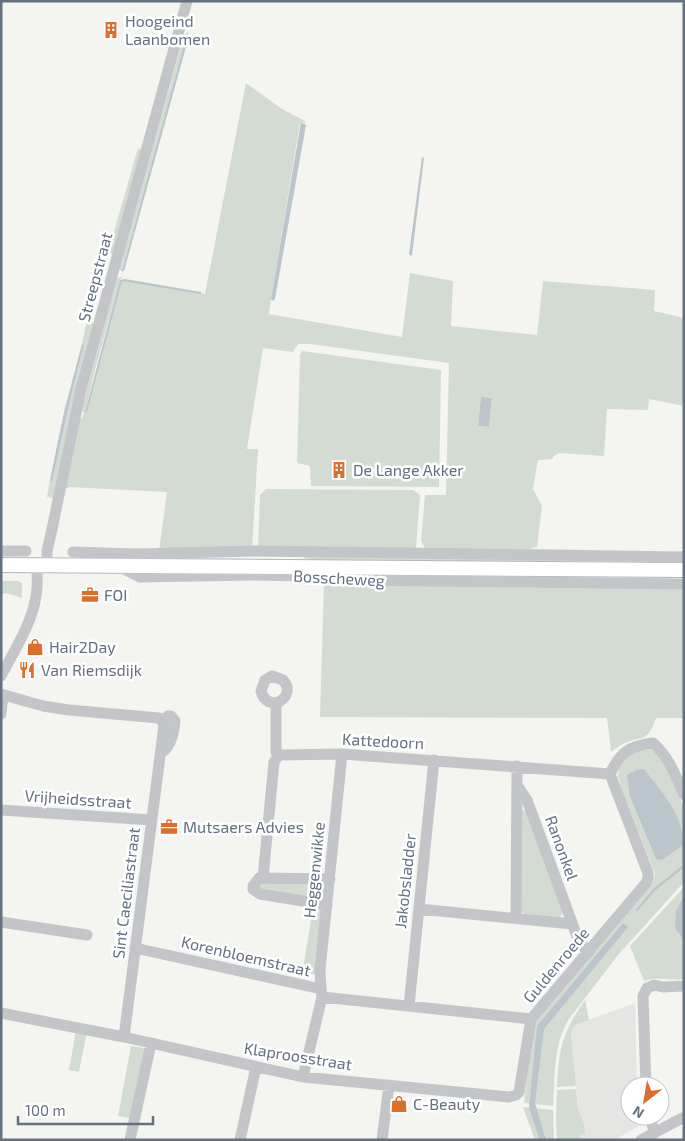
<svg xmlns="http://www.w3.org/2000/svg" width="685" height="1141" viewBox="0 0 685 1141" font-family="'Exo 2',sans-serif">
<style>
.built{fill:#e5e6e4}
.green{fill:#d4dbd2;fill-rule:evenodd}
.water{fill:#bbc5cb}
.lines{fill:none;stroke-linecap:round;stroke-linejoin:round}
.stream{stroke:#bbc5cb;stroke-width:2.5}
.major-casing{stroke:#b3b6bb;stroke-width:16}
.minor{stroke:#c3c5c9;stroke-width:11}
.major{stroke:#fff;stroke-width:14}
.labels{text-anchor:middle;stroke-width:5;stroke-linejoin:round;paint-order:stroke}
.poi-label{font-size:16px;fill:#657081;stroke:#fff;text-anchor:start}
.street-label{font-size:16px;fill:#657081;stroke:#fff}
</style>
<rect width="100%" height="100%" fill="#f4f5f1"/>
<path class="built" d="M635,1003L637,1086H630V1116H642L645,1123L614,1140H580V1136L585,1127L578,1108L571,1034L573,1029L575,1025Z"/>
<path class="green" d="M189,32L122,270L124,273L119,269L184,35Z
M246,83L282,109L305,121V123L303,122L300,123L271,299L269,314L402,337L410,273L453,281L451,326L537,335L543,281L655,290L654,311L684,318V406L649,399L648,410L607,409L604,456L560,453L554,456L552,459L538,460L533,489L542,506L537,547L528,549L599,550L258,548L260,495L266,489L413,490L419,494L420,496L416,548H425L421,541L425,495H446L449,363L310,344H298L293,352L263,348L247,449H258L252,549L159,551L167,492L69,487L68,488H64L79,419L82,418L84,412L81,411L116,278L123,277L120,280L95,370L85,412H87L122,280L205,294ZM481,397L492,398L489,427L478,426Z
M138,148L142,150L113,254L108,253Z
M87,320L94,324L71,410L53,498L47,497L50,480H52L71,396L84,345L82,344Z
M302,351L441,370L439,487L311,486L310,466L297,463L300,355Z
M304,554L561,560V564L322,562L304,558Z
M1,581H18L22,583V598L6,593L1,595Z
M324,583L684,588V718H656C647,742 646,735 625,743C620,745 615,749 611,752L607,718L320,717Z
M651,749L657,752L666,766L684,808V882L618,955L569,1019C553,1045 555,1076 553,1106L524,1103L532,1029L536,1020L653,881L655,874L622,791L618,776L619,765L624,757L640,751Z
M523,810L526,811L564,910L559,919L525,915L521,912L520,812Z
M257,883H323L322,900L260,891Z
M684,887V979C671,981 656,976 644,981L630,946Z
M313,908L323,909L317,974H302Z
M585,1000L589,1020L575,1025L571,1034L576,1086L557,1087C559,1048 562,1033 585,1000Z
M76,1030L87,1032L79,1072L69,1070Z
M131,1046L144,1048L130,1118L118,1116Z
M576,1089L578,1108L585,1127V1134L580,1136V1140H557L556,1121L557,1090Z
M523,1107L553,1110L554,1140H535Z"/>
<path class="water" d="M187,35L189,36L124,271H122Z
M301,122L306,125L275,299L273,301L271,299Z
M422,157L424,158L412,255L411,256L409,254Z
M125,279L201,292V294L122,281L87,412H85L120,280Z
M82,344L84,345L71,396L52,481L50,480L64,412Z
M481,397L492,398L489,427L478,426Z
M644,769C661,791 684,815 683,845L662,860L656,859L630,796L627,775L636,770Z
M684,896V940L675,928L676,911Z
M623,923L628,927L544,1029L535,1103L546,1140H540L529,1108L537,1026Z"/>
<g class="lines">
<path class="stream" d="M637,910L655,889L684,866"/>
<g class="major-casing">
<path id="major" d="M1,565L684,570"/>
</g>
<path class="minor" d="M1,551H26
M73,552L135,554L256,551L684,557
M47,565V551L52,529L81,389L187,1
M118,566L140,577L253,575L305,576L356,580L684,584
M1,676C14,651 32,624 36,596C38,586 37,575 37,565
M1,694L43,706L69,710L159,718L162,721
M276,703C268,703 263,699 261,691L265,680L272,676L283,680C291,689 287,699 276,703V752L279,755
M1,714L3,695
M161,753C171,747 174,732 175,721L171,716H168L162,721
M610,774C620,752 629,746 653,743C669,757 676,776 684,795
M517,785L527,800L578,939L588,953
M1,810L152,820
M263,878L274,762L279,755L342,754L610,774
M327,905L260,894L253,889V886L259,878L330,879
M419,909L572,924
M516,918L517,766
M1,922L87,935
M135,948L321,989L322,997L303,1077
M321,989L320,970L342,754
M322,997L531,1019L646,883L648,878V873L610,774
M409,1006L434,760
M1,1013L124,1037L303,1077L509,1097L516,1095L519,1092L531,1019
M124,1037L164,725L162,721
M646,1086L643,996L647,988L654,985L663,987L684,986
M650,1116L654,1132
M130,1140L151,1043
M240,1140L256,1067
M382,1140L389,1085
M641,1140L684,1117"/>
<use href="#major" class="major"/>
</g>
<defs>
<g id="building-bare" transform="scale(1.35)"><path d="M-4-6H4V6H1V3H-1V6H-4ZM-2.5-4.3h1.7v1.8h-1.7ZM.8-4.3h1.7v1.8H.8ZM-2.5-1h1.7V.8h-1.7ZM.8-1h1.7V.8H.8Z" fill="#dc6d2a" stroke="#fff" stroke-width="2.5" paint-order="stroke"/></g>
<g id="office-bare" transform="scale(1.35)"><path d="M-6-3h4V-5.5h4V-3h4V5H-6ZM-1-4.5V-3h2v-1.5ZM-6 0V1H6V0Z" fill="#dc6d2a" stroke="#fff" stroke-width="2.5" paint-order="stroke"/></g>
<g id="shop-bare" transform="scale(1.35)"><path d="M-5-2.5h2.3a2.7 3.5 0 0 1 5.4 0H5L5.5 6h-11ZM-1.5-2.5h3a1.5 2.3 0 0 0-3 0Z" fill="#dc6d2a" stroke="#fff" stroke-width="2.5" paint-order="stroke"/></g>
<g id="restaurant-bare" transform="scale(1.35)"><path d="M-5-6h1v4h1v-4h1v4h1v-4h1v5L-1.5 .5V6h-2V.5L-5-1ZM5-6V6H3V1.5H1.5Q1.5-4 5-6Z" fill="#dc6d2a" stroke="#fff" stroke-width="2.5" paint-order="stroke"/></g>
</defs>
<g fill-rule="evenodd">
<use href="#building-bare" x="111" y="30"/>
<use href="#building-bare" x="339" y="470"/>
<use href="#office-bare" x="90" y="595"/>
<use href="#shop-bare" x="35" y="647"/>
<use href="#restaurant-bare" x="27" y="670"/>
<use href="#office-bare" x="169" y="827"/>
<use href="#shop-bare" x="399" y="1104"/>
</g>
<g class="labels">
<g class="poi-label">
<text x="125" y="27">Hoogeind<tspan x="125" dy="18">Laanbomen</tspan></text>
<text x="353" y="476">De Lange Akker</text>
<text x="104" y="601">FOI</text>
<text x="49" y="653">Hair2Day</text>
<text x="41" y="676">Van Riemsdijk</text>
<text x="183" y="833">Mutsaers Advies</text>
<text x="413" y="1110">C-Beauty</text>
</g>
<g class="street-label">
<text transform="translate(95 277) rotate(-75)" y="6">Streepstraat</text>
<text transform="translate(339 578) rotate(3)" y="6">Bosscheweg</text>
<text transform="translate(383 741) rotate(3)" y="6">Kattedoorn</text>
<text transform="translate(78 799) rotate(4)" y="6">Vrijheidsstraat</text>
<text transform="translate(562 848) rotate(70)" y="6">Ranonkel</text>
<text transform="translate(314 870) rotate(-84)" y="6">Heggenwikke</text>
<text transform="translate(405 881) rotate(-84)" y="6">Jakobsladder</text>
<text transform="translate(126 893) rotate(-83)" y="6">Sint Caeciliastraat</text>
<text transform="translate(246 956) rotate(13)" y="6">Korenbloemstraat</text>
<text transform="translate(556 965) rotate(-50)" y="6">Guldenroede</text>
<text transform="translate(298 1056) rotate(9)" y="6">Klaproosstraat</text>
</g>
</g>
<rect width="685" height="1141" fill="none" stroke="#657081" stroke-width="5"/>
<g transform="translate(645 1101) rotate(211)"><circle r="24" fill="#ffffff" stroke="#c1c6cd"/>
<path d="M0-4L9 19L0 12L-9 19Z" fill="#dc6d2a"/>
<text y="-8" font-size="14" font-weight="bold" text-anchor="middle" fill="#657081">N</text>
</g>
<path d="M18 1116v8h135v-8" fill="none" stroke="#657081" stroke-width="2.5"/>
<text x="25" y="1116" font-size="15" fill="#657081" stroke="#ffffff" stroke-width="4" paint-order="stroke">100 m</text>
</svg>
